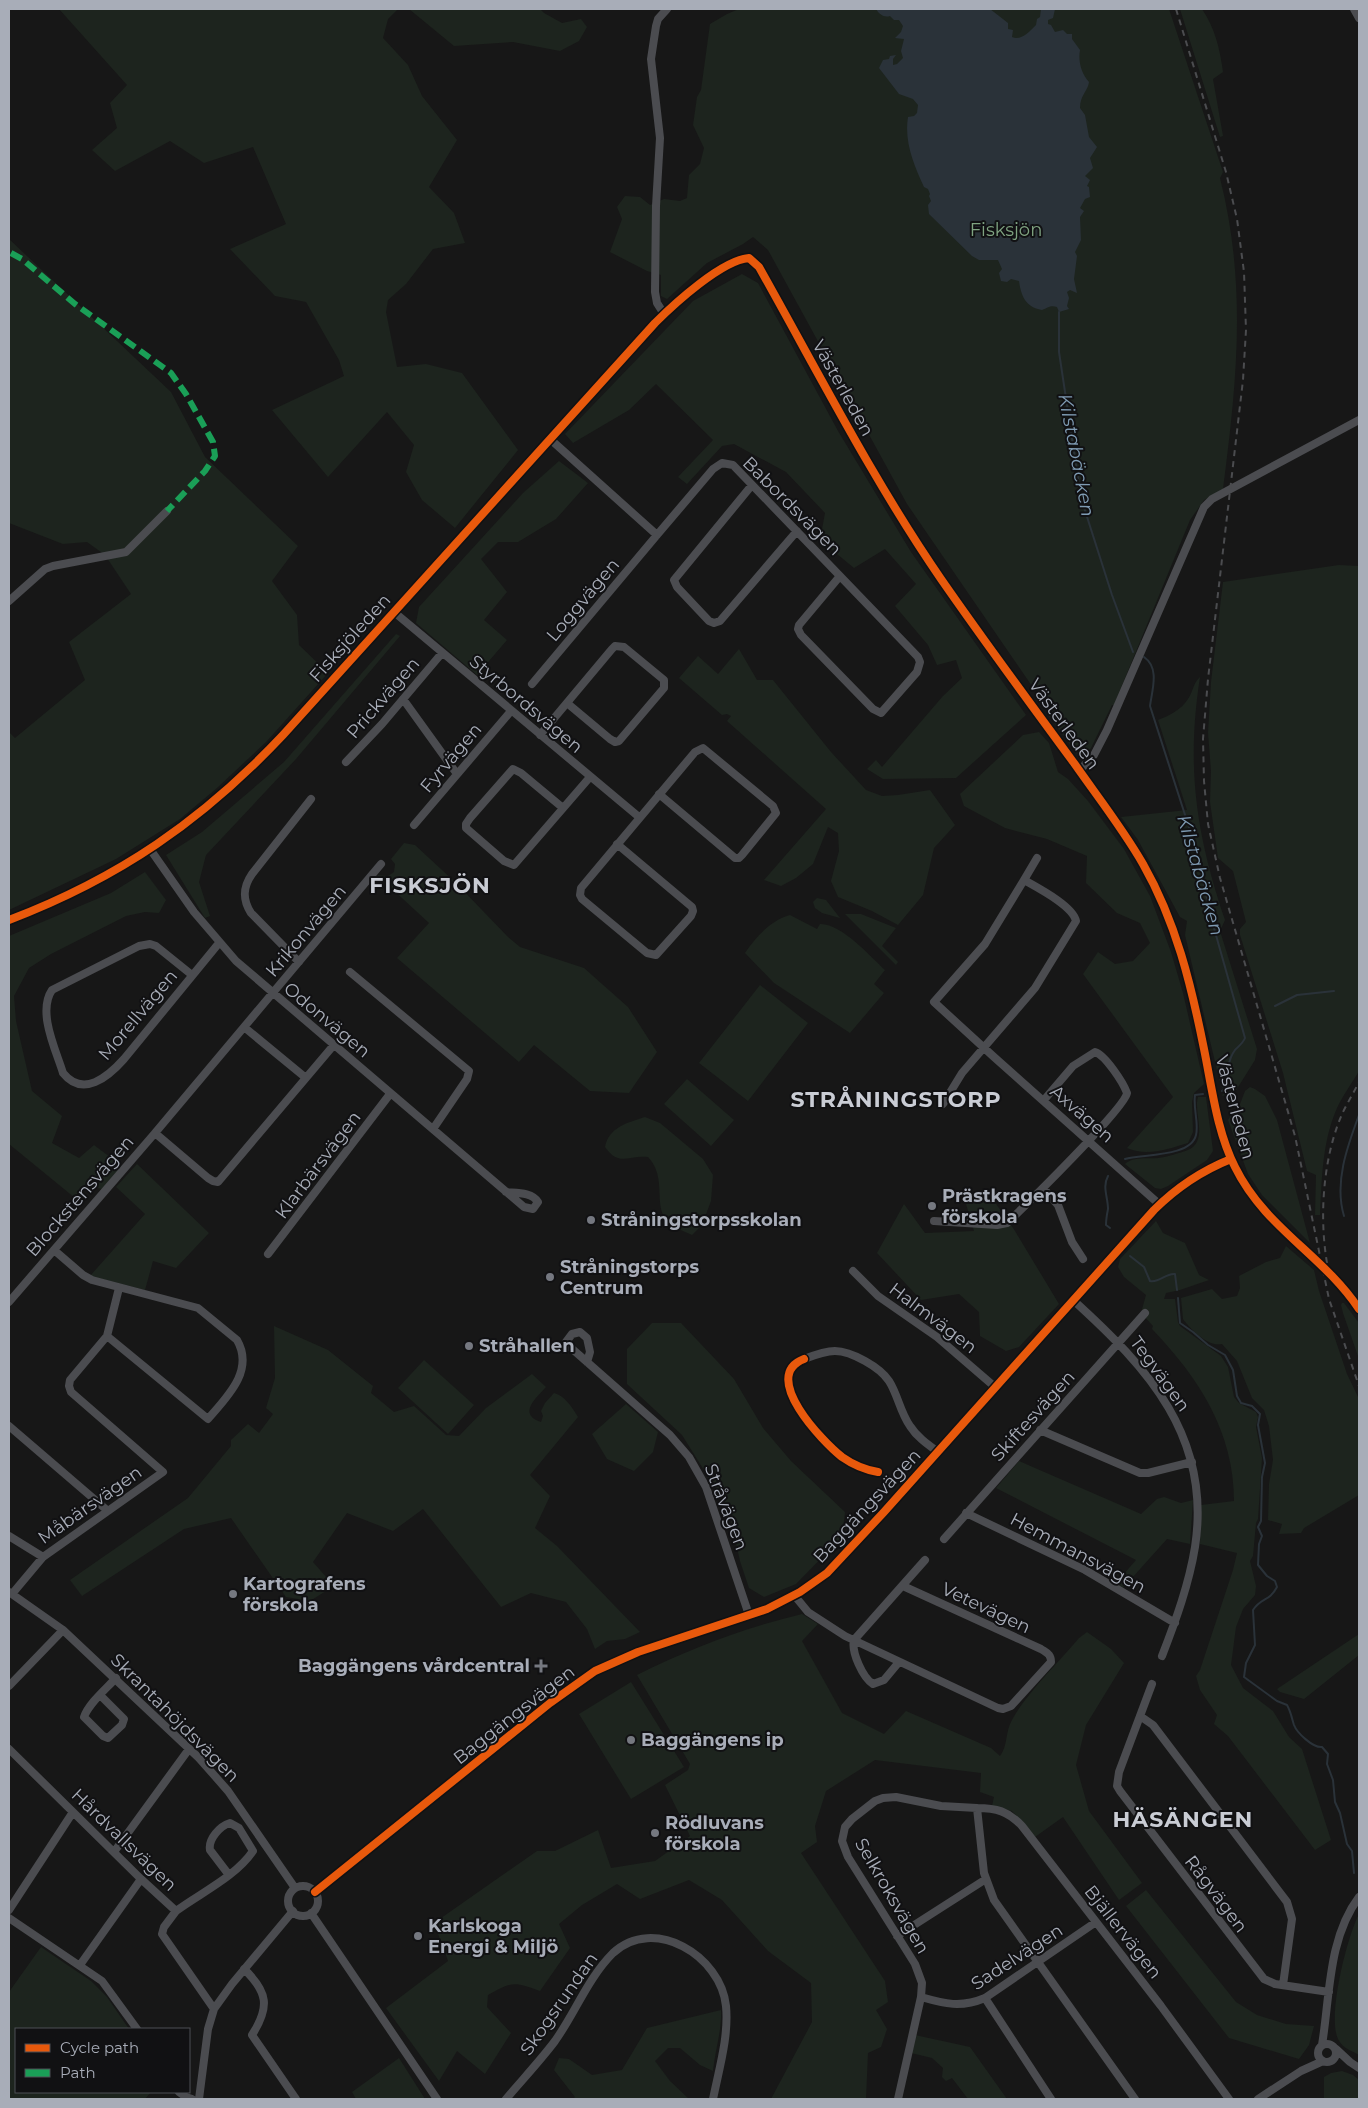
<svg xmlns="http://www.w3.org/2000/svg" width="1368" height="2108" viewBox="0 0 1368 2108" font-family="Montserrat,sans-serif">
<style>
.green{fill:#1d241e}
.water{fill:#2a3239}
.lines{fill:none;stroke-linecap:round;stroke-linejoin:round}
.stream{stroke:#2a3239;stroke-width:2}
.minor{stroke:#4b4c50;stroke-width:8}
.rail{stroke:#4b4c4f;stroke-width:2;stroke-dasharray:6 5;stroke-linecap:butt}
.quiet{stroke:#1a9f57;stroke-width:6;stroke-dasharray:12 6;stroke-linecap:butt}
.cycleway-casing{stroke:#111113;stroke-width:11}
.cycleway{stroke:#e8590c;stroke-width:8}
.poi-dot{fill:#757880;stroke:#111113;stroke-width:2}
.labels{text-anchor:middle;stroke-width:4;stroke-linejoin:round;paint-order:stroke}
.park-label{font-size:18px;fill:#7fa381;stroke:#111113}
.street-label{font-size:18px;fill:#a8adb8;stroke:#111113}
.poi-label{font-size:18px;font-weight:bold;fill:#a8adb8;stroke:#111113;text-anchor:start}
.water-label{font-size:19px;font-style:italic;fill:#7f9bb3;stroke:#111113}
.district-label{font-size:22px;font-weight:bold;letter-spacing:1px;fill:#c9ccd4;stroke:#111113}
</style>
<rect width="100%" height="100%" fill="#171717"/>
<path class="green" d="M59,9H398L388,19L383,38L408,65L422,96L457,140L429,187L454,213L465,243L433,249L406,284L388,300L386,312L397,367L426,364L462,373L518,450L455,528L422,500L406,472L414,445L387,412L328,477L272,410L344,376L339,360L306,302L275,296L230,249L286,224L253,147L204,163L170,141L115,171L92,150L117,128L110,103L127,85Z
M409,9H540L544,13L562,23L581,19L587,27L579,41L560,51L513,42L454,46Z
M739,9H1169L1223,172L1220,178C1247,285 1237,381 1223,489L1204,500L1190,520L1114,705H1112L1091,748L1084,756L1077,754L1048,715L1046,710L1047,708L907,504L768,250L753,237L743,244L707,263L667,299L661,296V275L647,271L610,252L622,219L617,207L625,196L640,197L650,205L664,199L680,201L687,198L689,175L700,164L704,148L693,125L697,97L701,90L710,24L727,14Z
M1180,9H1202C1215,28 1220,49 1223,72L1213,79L1223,136L1220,137Z
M9,239L171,392L205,457L298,546L272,581L297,615L299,645L328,673L266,742L217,788L180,819L116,859L9,910V732L15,738L85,680L69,642L131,594L105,555L87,542L63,544L9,523Z
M742,274L758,283L838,431L911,552L1026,715L956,778L883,779L867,769L876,760L882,767L943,696L962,678L956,660L937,665L928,645L895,606L916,584L885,549L854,568L820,540L825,513L786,472L734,444L722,446L687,484L678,477L713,440L656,384L629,410L573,443L565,434L693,301Z
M559,461L588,483L556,519L518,542H498L481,559L507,592L484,620L507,640L477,675L416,623L419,607L523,493Z
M1339,565L1359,566V1071C1352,1083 1343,1095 1337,1108C1322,1142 1322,1179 1320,1215H1315L1316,1175L1307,1171L1283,1073L1240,935V929L1246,922L1233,871L1218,858L1210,802L1211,771L1208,733L1211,682L1223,582Z
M396,634L400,636L296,759L206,855L199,882L210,916L205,918L166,855L202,832L284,762Z
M739,649L757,680H773L831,752L866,790L882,796L898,795L930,790L955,825L934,848L923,895L898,925L872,911L838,897L831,881L839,851L838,833L828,827L813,864L796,878L781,886L764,880L826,809L727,721L731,716L727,714L722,715L679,678L698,656L718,674Z
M1200,677C1186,767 1196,834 1225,920L1220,931L1257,1049L1255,1060L1235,1092L1222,1096L1224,1091L1220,1083L1185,935L1187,921L1180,917L1138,840L1121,817L1187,810L1158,720C1169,716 1182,709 1188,699C1193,692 1193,683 1200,677Z
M1039,732L1049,743L1058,772L1068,779L1088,801L1124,849L1150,896L1171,952L1183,993L1204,1084L1194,1093L1192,1102L1193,1132L1188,1143C1168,1149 1147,1157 1127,1148L1173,1097L1083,974L1098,952L1115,964L1133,961L1150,943L1140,923L1117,913L1086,883L1087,856L1047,839L1005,828L964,806L960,794L1023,735Z
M404,843L415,845L456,883L508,937L520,947L584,968L628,1007L657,1052L629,1093L590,1091L534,1045L519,1062L397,958L429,923L377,875L388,876L394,872L395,864L391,859Z
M145,872L166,900L159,913L145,912L126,916L51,954L29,968L14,996L16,1021L32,1091L62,1116L52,1143L79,1158L94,1145L122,1166L102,1189L88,1186L79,1191L75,1198L9,1144V936L111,893Z
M817,898L826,900L840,918L822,913L815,908L813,902Z
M845,914H861L896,928L882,946L898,962L896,965Z
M790,915L817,929L820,924C841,923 871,957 885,970L874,984L884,993L850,1033L774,983L745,953C756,937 771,920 790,915Z
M760,985L808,1023L748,1101L699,1063Z
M687,1079L734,1120L711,1146L664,1104Z
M1250,1087L1255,1089L1265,1096L1277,1120L1310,1243L1262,1195L1248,1174L1228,1120L1232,1114L1237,1112L1245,1091Z
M1198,1097H1206L1213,1151L1207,1160L1168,1186L1161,1189L1155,1188L1125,1164C1133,1156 1148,1159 1158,1158C1168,1157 1179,1153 1188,1150C1209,1140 1193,1113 1198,1097Z
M645,1117L660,1123L703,1159L713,1175L711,1201L702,1225L692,1235C684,1231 674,1228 668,1222C652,1206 668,1178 648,1157C628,1155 619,1167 605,1147C609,1127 627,1123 645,1117Z
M137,1164L209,1233L176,1268L153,1261L145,1290L90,1276L145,1214L116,1187Z
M992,1198L1015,1231L1059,1304L1019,1347L1006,1351L980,1336L979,1312L959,1294L921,1300L877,1253L904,1204L925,1233L974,1231L966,1204Z
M1156,1221L1163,1233L1185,1243L1199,1275L1209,1280L1180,1290L1166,1293L1164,1299H1175L1178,1322L1180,1326L1221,1356L1228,1367L1234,1397L1239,1403L1256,1412L1258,1417L1256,1427L1262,1458L1258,1519L1256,1523L1253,1556L1250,1561L1256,1586L1255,1595L1243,1609L1236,1627L1231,1665L1243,1688L1273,1711L1289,1737L1302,1749L1331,1840L1315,1850L1228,1736L1214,1724L1217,1715L1200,1690L1196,1676L1200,1670L1233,1570L1237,1553L1200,1544L1201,1505L1234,1501C1234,1432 1199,1378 1152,1329L1153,1326L1141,1313L1146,1295L1124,1277L1118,1267L1120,1259Z
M1286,1246L1314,1270L1319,1291L1347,1374L1359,1399V1495L1304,1528L1301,1533L1279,1534L1282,1524L1268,1520L1269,1484L1273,1460L1269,1426L1264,1410L1252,1398L1237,1361L1222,1344C1208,1347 1191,1330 1183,1319L1181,1298L1212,1289L1222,1299L1237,1296L1240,1288L1239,1276L1266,1262L1280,1258Z
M1342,1303H1344L1359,1323V1359L1343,1313L1341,1305Z
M652,1323H681L734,1379L763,1428L791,1461L845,1512L842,1537L796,1584L764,1597L749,1588L740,1561L730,1517L707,1475L682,1435L627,1384V1349Z
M274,1326L328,1350L373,1386L371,1393L394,1412L414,1406L446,1435L459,1436L486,1408L532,1374L546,1387C536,1398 517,1414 541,1422L543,1416L541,1411L545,1403L554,1393C565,1396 572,1407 578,1417L530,1475L550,1496L535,1528L557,1546L640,1632L625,1639L607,1641L595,1649L587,1629L566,1602L531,1593L501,1607L423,1509L393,1531L347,1513L313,1562L334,1586L310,1601L286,1597L231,1518L184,1529L82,1596L70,1580L188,1498L231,1446V1440L248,1424L259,1433L273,1414L266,1408L275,1378Z
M424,1360L474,1405L448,1434L398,1388Z
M626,1404L658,1432L653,1452L634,1471L607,1459L592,1434Z
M1019,1461L1141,1514L1157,1499L1164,1497L1181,1503L1193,1500L1190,1544L1167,1539L1123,1588L1116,1583L1136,1560L996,1488Z
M802,1614L818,1624L802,1641L842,1713L884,1734L906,1711L991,1748L1000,1756C1008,1746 1005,1732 1012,1720C1026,1694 1059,1662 1079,1638L1087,1632L1111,1649L1124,1663L1086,1725L1076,1765L1089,1811L1142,1883L1119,1900L1063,1817L1035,1837L1012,1811L992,1806L994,1797L980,1792L981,1773L875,1760L826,1791L815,1826L817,1842L801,1853L885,1981L888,2002L876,2010L887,2029L881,2047L868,2053L866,2099H771L812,2022L811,1983L768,1951L722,1900L689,1880L640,1899L617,1884L582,1905L559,1924L570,1948L540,1991C513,1981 512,1982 488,1995L487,2007L511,2033L485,2074L457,2051L439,2081L386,2008L448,1961L434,1923L537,1851H555L598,1830L611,1868L655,1861L690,1836L665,1785L688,1770L690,1764L637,1675C691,1648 744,1628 802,1614Z
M1359,1634V1655L1304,1699L1280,1692L1277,1689Z
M631,1682L684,1767L631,1799L579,1714Z
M1146,1890L1236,2002L1257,2015L1286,2024L1314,2026L1309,2045L1299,2059L1229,2038L1126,1906Z
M1359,1914V2055C1351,2050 1343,2049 1338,2039C1327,2016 1347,1937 1359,1914Z
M41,1947L91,1981L107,1997L129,2029H16V2092H151L145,2099H9V1992Z
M721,2010C722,2031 715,2050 713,2071L700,2065L680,2048H668L655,2061L670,2081L689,2099H573L575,2097L554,2070L559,2058L569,2059L592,2075L622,2070L647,2028Z
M915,2035L970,2047L1007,2099H968L952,2078L946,2081L942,2077L943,2068L932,2058L911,2053Z
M399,2058L425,2099H356L352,2092Z
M1342,2071L1353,2075L1359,2080V2099H1324V2077L1331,2073Z"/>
<path class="water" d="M876,9H990L1008,23V29L1013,30L1012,37C1021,41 1029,32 1036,25L1037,19L1040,17L1041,9H1055L1053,18L1048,20V24L1051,25L1055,32L1063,30L1067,34H1072V39L1080,50C1078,61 1081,73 1089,82C1088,91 1080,95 1080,108L1085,115L1089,137L1097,147L1090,158L1093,168L1085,176L1090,180L1087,186L1089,187L1090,197L1085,199L1080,208L1084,211L1080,217L1081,240L1075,252L1077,256L1074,279L1077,293L1070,290L1067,292L1069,298L1067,306L1069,309L1059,312L1057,307C1050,305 1048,308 1042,310C1025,307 1021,295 1019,281L1011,279L1007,282L1001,281L999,273L1002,269L998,260H979L972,256L929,214L928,205L931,201L929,196L930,194L928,189L924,187C914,165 904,142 908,117L914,116L917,113L918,105L913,99L899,94L879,68L883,60L889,59L890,56L896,55L893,59V65L897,64L903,58L901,51L904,39L895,38L901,32L903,26L899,20H894L890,16C884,18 879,14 876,9Z"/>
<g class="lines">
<path class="stream" d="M1059,312V352L1081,498L1112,595L1133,652
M1144,657C1160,668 1152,690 1150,706L1196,849L1212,921L1245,1038C1243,1043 1239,1046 1235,1050C1227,1061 1228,1072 1228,1085L1222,1091
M1275,1006L1297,995L1334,991
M1125,1159C1143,1154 1191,1157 1196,1135C1199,1123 1193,1109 1195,1095L1203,1094
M1108,1176C1102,1187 1108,1197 1108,1209C1107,1214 1106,1219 1106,1225L1110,1228
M1344,1216C1334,1183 1347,1147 1359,1115
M1130,1256L1144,1267L1150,1281C1160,1283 1165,1273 1175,1274L1177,1290
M1178,1298L1180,1323L1193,1332L1208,1345L1225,1355L1233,1370L1237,1396L1241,1403L1252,1406L1260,1414L1258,1425L1265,1463L1262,1477L1261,1521L1258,1527L1262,1536L1259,1544L1258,1565L1267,1576L1275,1581L1277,1587C1269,1602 1262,1597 1253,1610L1255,1645L1246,1663L1244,1677L1277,1701L1287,1705C1291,1712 1292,1719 1294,1725C1297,1733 1313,1748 1322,1747L1328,1754L1327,1764L1333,1780L1335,1802L1340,1813L1347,1844L1352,1851L1354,1873"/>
<path class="minor" d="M1354,9L1359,18
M664,314L657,303L655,292L656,206L660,138L651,59L656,26L658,19L667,9
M550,439L657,535L713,469L722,463L733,465L918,657L920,662L917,672L881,713L873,709L801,635L798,629L799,625L840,576
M752,485L674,580L677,587L709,621L714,623L720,621L797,531
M9,601L45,569L53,566L126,552L167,511
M394,612L639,817
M532,684L657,535
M403,699L457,774
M540,735L612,649L615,646L624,647L664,680V688L619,741L615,742L610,739L567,703
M346,762L382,724L442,653
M1079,771L1094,755L1107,730L1204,507L1212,499L1359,420
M563,808L521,773L513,769L470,818L466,824V828L504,861L514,865L590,777
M414,825L511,711
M617,844L692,907L693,911L691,916L656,955L647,953L582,899L580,895L581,888C619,842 657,797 695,752L703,748L773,806L776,813L742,855L739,858H735L659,794
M150,849L194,912L236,961L524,1207L533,1209L538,1202C532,1192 517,1193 506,1192
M1024,880L1037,858
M9,920C119,878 202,821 283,735L655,323C674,304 722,260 749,258L759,267C818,372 873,480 941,579C984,641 1029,702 1074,763C1097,796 1123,829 1143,864C1176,922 1191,984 1204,1049C1212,1088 1217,1132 1235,1167C1265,1228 1322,1254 1359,1309
M299,962L251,913C242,899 243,887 252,874L311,799
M350,972L469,1071L467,1079L433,1129
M192,975L156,946L150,944L139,946L52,990C37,1012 56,1050 63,1073C83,1098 108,1077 124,1059L219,943
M244,1027L306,1078
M333,1046L218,1182L213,1181L208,1178L155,1133L381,864
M943,1104L962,1073L1035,988L1076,921C1073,906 1038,888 1024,880L985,944L934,1002L994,1057L1159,1204
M1043,1188L1058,1205L1072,1242L1083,1259
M934,1221L997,1225L1007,1223C1025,1206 1125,1108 1127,1093C1123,1082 1105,1055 1095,1052L1073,1066L1044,1100
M54,1250L83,1275L92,1280L198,1308L237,1340C255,1371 226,1398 208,1419L107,1336
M268,1254L390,1094
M853,1271L878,1296L937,1337L995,1387
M1073,1300C1148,1368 1212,1437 1195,1547C1189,1584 1176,1620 1162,1656
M9,1302L155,1133
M804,1359C830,1349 840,1347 865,1361C874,1366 883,1372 889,1381C898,1395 900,1412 910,1426C917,1437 927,1444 938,1452
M587,1362L590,1352L587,1338L580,1332L572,1334L566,1342L570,1347L670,1435L689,1457L706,1487L749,1615
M9,1426L108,1511
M1040,1430L1140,1473H1148L1192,1462
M966,1513L1085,1570L1175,1623
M9,1536L43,1557
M944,1539L1145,1313
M9,1592L63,1630L199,1758L228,1791L295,1888
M12,1594L43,1557L163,1472L71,1392L69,1386L70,1380L107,1336L119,1288
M794,1595L808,1612L845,1636L998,1708L1003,1709L1011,1706L1051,1662C1051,1654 1047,1653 1041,1649L903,1586
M899,1662L884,1680L873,1684C863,1678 851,1652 854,1640L925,1560
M1152,1684L1119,1772L1117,1786L1120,1791L1264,1979L1275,1984L1329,1992
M9,1686L63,1630
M100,1695L124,1719L122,1725L108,1738L103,1736L84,1717C89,1703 106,1689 116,1678
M1140,1716L1153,1725L1287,1902L1292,1919L1283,1985
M9,1749L141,1879L176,1911L164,1927L162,1934L214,2009
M977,1808C996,1808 1008,1811 1022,1826L1161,2006L1229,2099
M114,1852L189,1749
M288 1901a15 15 0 1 1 30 0a15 15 0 1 1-30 0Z
M315,1892L550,1703L595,1671L638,1652L767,1609L800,1592L827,1573L884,1512L1154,1210C1177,1187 1201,1171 1231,1159
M9,1910L73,1812
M176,1911C202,1892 235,1877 253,1851L239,1828L230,1823C220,1826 208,1839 210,1850L229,1875
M311,1913L437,2099
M9,1918L102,1981L137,2029
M897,1936L986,1879
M80,1965L141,1879
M244,1969C268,1992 270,2007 252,2035L296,2099
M921,1997C945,2004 961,2008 985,1998L1096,1922
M985,1998L1051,2099
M1318 2053a9 9 0 1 1 18 0a9 9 0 1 1-18 0Z
M1322,2045C1330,1996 1328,1938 1359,1897
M1336,2049L1350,2062L1359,2068
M179,2092L186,2097L192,2099
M199,2099L208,2029L214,2009L232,1984L293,1911
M506,2099C522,2080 540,2061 555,2041C575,2013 588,1978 613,1953C654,1915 721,1956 726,2006C729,2036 719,2069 713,2099
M898,2099L921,1997L922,1983L915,1964L848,1857L842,1841L845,1827L852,1819L875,1801L883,1798L896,1797L941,1806L977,1808L984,1873L994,1900L1135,2099
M1258,2099L1301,2071L1323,2061"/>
<path class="rail" d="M1176,9L1226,172L1237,219L1244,272L1246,330L1243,380L1208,679L1203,739L1204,781L1208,824L1220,878L1295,1136L1329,1299L1359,1386
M1327,1263C1319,1216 1323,1156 1343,1112C1348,1102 1354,1092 1359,1082"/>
<path class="quiet" d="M11,253L22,259L75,304L171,373L186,394L213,442L215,456L205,471L167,511"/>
<g class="cycleway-casing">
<path id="cycleway" d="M9,920C119,878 202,821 283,735L655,323C674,304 722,260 749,258L759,267C818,372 873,480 941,579C984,641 1029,702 1074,763C1097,796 1123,829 1143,864C1176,922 1191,984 1204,1049C1212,1088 1217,1132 1235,1167C1265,1228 1322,1254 1359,1309
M804,1359C759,1376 823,1442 842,1457C852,1464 866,1470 878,1472
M315,1892L550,1703L595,1671L638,1652L767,1609L800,1592L827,1573L884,1512L1154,1210C1177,1187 1201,1171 1231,1159"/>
</g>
<use href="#cycleway" class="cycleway"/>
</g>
<g class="poi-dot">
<circle cx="932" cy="1206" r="5"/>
<circle cx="591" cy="1220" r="5"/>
<circle cx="550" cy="1277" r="5"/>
<circle cx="469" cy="1346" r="5"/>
<circle cx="233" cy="1594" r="5"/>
<path d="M538.5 1658.5h5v5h5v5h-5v5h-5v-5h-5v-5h5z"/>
<circle cx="631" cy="1740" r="5"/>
<circle cx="655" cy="1833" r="5"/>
<circle cx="418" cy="1936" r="5"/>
</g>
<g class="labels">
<g class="park-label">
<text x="1006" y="236">Fisksjön</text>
</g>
<g class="street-label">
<text transform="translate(843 388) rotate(61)" y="6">Västerleden</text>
<text transform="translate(792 506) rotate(45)" y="6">Babordsvägen</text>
<text transform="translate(583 600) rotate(-50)" y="6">Loggvägen</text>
<text transform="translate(350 638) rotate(-48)" y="6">Fisksjöleden</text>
<text transform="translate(383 698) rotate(-49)" y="6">Prickvägen</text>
<text transform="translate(526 704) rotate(40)" y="6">Styrbordsvägen</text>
<text transform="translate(1064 724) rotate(54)" y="6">Västerleden</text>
<text transform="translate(451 758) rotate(-50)" y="6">Fyrvägen</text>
<text transform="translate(306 931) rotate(-50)" y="6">Krikonvägen</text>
<text transform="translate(138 1015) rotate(-50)" y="6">Morellvägen</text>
<text transform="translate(327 1020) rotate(40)" y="6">Odonvägen</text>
<text transform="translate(1235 1107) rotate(75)" y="6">Västerleden</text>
<text transform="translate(1082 1114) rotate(41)" y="6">Axvägen</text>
<text transform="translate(318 1165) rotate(-53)" y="6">Klarbärsvägen</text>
<text transform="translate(80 1196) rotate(-49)" y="6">Blockstensvägen</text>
<text transform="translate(933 1318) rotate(37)" y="6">Halmvägen</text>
<text transform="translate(1160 1374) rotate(54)" y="6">Tegvägen</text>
<text transform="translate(1033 1416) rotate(-48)" y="6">Skiftesvägen</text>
<text transform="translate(90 1505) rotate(-35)" y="6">Måbärsvägen</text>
<text transform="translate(867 1506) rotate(-47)" y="6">Baggängsvägen</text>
<text transform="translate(726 1507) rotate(69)" y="6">Stråvägen</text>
<text transform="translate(1078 1553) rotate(28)" y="6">Hemmansvägen</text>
<text transform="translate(986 1608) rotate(25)" y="6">Vetevägen</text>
<text transform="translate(514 1715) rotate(-38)" y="6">Baggängsvägen</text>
<text transform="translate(175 1718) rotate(45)" y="6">Skrantahöjdsvägen</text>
<text transform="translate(124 1840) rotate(44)" y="6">Hårdvallsvägen</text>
<text transform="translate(1216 1894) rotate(53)" y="6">Rågvägen</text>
<text transform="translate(892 1896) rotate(60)" y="6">Selkroksvägen</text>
<text transform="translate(1123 1932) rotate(52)" y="6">Bjällervägen</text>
<text transform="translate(1017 1957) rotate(-33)" y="6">Sadelvägen</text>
<text transform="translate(559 2004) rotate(-55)" y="6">Skogsrundan</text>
</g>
<g class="poi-label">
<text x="942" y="1202">Prästkragens<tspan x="942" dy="21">förskola</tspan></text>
<text x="601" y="1226">Stråningstorpsskolan</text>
<text x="560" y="1273">Stråningstorps<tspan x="560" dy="21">Centrum</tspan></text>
<text x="479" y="1352">Stråhallen</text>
<text x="243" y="1590">Kartografens<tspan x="243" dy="21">förskola</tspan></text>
<text x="530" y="1672" text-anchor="end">Baggängens vårdcentral</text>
<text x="641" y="1746">Baggängens ip</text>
<text x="665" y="1829">Rödluvans<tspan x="665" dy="21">förskola</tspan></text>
<text x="428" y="1932">Karlskoga<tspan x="428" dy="21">Energi &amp; Miljö</tspan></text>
</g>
<g class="water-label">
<text transform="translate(1077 455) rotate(79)" y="7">Kilstabäcken</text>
<text transform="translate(1201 875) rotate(74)" y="7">Kilstabäcken</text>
</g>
<g class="district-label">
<text x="430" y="893">FISKSJÖN</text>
<text x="896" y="1107">STRÅNINGSTORP</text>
<text x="1183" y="1827">HÄSÄNGEN</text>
</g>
</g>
<rect width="1368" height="2108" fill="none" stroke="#a8adb8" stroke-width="20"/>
<rect x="15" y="2028" width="175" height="65" fill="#111113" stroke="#4d4f55"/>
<rect x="25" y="2044" width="25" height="8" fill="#e8590c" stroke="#4d4f55"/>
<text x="60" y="2053" font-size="15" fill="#a8adb8">Cycle path</text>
<rect x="25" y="2069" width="25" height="8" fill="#1a9f57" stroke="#4d4f55"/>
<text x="60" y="2078" font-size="15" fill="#a8adb8">Path</text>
</svg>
